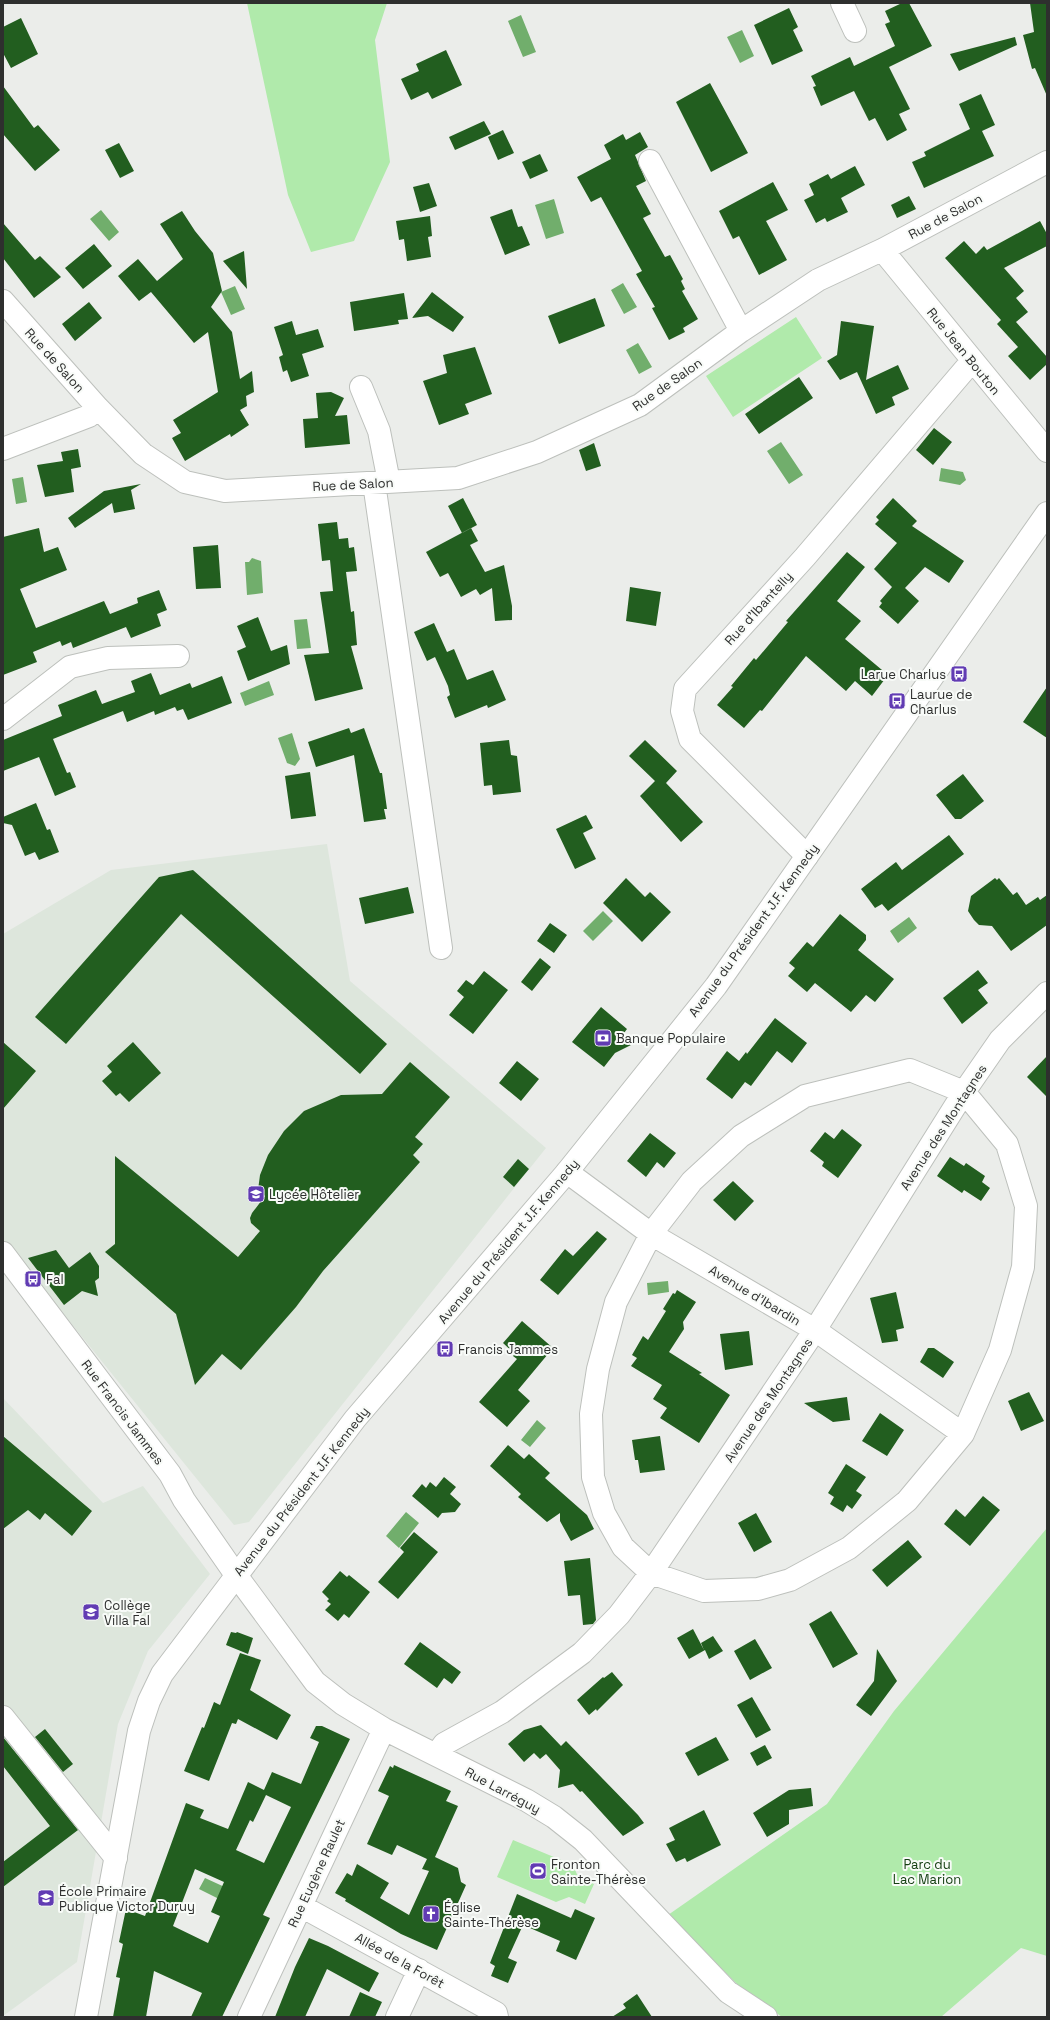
<svg xmlns="http://www.w3.org/2000/svg" width="1050" height="2020" viewBox="0 0 1050 2020" font-family="'Space Grotesk',sans-serif">
<style>
.built{fill:#dde6dc}
.green{fill:#b0eaab}
.water{fill:#71ae6c}
.building{fill:#225e1f;fill-rule:evenodd}
.lines{fill:none;stroke-linecap:round;stroke-linejoin:round}
.minor-casing{stroke:#bdc0bc;stroke-width:24}
.tertiary-casing{stroke:#bdc0bc;stroke-width:24}
.minor{stroke:#fff;stroke-width:22}
.tertiary{stroke:#fff;stroke-width:22}
.labels{text-anchor:middle;stroke-width:4;stroke-linejoin:round;paint-order:stroke}
.street-label{font-size:13px;fill:#2e2f2e;stroke:#f8fbf8}
.poi-label{font-size:13px;fill:#2e2f2e;stroke:#f8fbf8;text-anchor:start}
.park-label{font-size:13px;fill:#154013;stroke:#f8fbf8}
</style>
<rect width="100%" height="100%" fill="#ebedea"/>
<path class="built" d="M327,844L350,981L546,1148L249,1522L234,1525L3,1239V934L111,870Z
M3,1398L103,1503L143,1486L210,1574L148,1651L118,1724L77,1962L3,2016Z"/>
<path class="green" d="M247,3H387L375,40L390,162L354,241L311,252L288,195Z
M796,317L822,358L733,417L706,376Z
M1047,1528V1956L1021,1948L941,2017H782L739,1986L668,1915L827,1804L894,1711Z
M513,1840L573,1865L579,1879L594,1884L585,1904L569,1897L556,1902L497,1877Z"/>
<path class="water" d="M521,15L536,52L523,57L508,21Z
M742,30L754,56L740,63L727,37Z
M554,199L564,233L546,239L535,205Z
M101,210L119,232L109,241L90,219Z
M623,283L637,307L624,314L611,290Z
M235,286L245,309L231,315L221,292Z
M638,343L652,367L639,374L626,350Z
M781,442L803,475L789,484L767,451Z
M941,468L963,472L966,480L960,485L939,481Z
M23,477L27,502L16,504L12,479Z
M252,558L261,561L263,593L247,595L245,562H249Z
M307,619L311,648L297,649L294,620Z
M269,681L274,695L245,706L240,693Z
M292,733L300,759L295,766L287,763L278,738Z
M603,911L613,921L593,941L583,931Z
M909,917L917,928L898,943L890,931Z
M668,1281L669,1292L648,1295L647,1283Z
M537,1420L546,1428L530,1447L521,1440Z
M406,1512L419,1523L399,1548L386,1536Z
M205,1878L229,1889L223,1901L199,1889Z"/>
<path class="building" d="M902,3H909L932,46L889,67L910,109L899,114L907,130L887,141L875,118L869,121L854,91L821,106L813,87L816,86L811,76L850,57L854,66L895,46L885,24L890,22L885,11Z
M1030,3H1047V96L1035,68L1032,69L1023,35L1034,32Z
M789,8L798,27L793,30L803,51L772,65L754,25Z
M21,18L38,54L11,68L3,53V27Z
M1015,37L1017,45L959,71L950,54Z
M446,50L462,85L432,99L428,92L411,100L401,79L419,71L416,64Z
M710,83L748,153L711,172L676,102Z
M3,86L34,128L38,125L60,150L35,171L3,134Z
M981,94L995,125L982,131L994,156L924,188L912,162L926,156L924,152L970,129L959,104Z
M484,121L491,134L455,150L449,137Z
M503,130L514,153L498,160L488,137Z
M640,132L648,147L635,155L646,181L636,186L651,214L643,218L665,257L670,255L683,279L681,281L685,289L682,291L698,319L683,328L685,332L669,340L652,308L655,307L636,274L642,271L601,197L591,202L577,177L611,159L604,145L623,134L626,140Z
M119,143L134,171L120,178L105,150Z
M540,154L548,171L530,179L522,162Z
M855,166L865,185L841,198L848,212L827,222L825,218L816,223L804,200L814,195L809,184L828,174L831,179Z
M773,182L788,210L766,221L787,260L759,275L739,236L733,239L719,211Z
M429,183L437,206L420,212L413,187Z
M909,196L916,209L897,218L891,205Z
M512,209L518,227L522,226L530,245L505,255L490,217Z
M182,211L195,231L213,253L222,291L211,307L232,332L240,379L252,371L254,392L246,396L247,406L240,410L249,425L231,437L230,434L185,461L172,438L181,433L173,420L218,392L208,332L194,343L151,292L139,301L118,276L138,259L157,281L183,259L160,224Z
M430,216L432,236L428,237L431,257L407,261L404,239L399,240L396,221Z
M1040,221L1047,234V246L1004,268L1024,291L1016,298L1028,312L1016,322L1047,357V364L1030,380L1008,356L1018,347L997,324L1001,320L945,258L964,241L976,254L984,246L987,250Z
M3,223L35,260L40,256L61,277L34,298L3,258Z
M94,244L112,266L83,289L65,268Z
M244,251L247,289L223,261Z
M432,292L464,317L453,332L428,316L412,318Z
M404,293L408,319L398,320L399,324L354,331L350,302Z
M595,298L605,326L559,344L548,316Z
M89,302L102,318L75,341L62,324Z
M292,321L296,335L318,329L324,347L302,354L309,376L291,382L287,370L283,372L279,357L283,355L274,327Z
M841,321L874,326L866,380L898,365L909,389L892,397L895,405L876,414L857,372L840,380L827,361L837,355Z
M475,347L492,394L465,404L469,414L439,425L423,381L447,373L443,355Z
M799,377L813,398L759,434L745,414Z
M331,392L344,398L335,416L347,415L350,444L305,448L303,419L318,418L316,393Z
M934,428L952,442L933,465L916,450Z
M594,443L601,466L586,471L579,450Z
M78,449L81,467L71,469L74,492L45,497L37,465L63,461L61,452Z
M141,484L131,490L135,509L114,513L112,503L75,528L68,518L104,491Z
M463,498L477,525L462,533L448,506Z
M893,498L917,521L912,526L964,561L949,583L925,567L905,588L919,601L898,624L879,607L882,603L880,601L892,587L874,569L897,543L875,524L879,520L876,517Z
M337,522L339,539L348,538L349,548L354,547L357,571L346,572L351,612L354,611L357,645L351,646L363,689L315,701L304,655L329,653L320,592L333,591L330,560L322,561L318,524Z
M39,528L44,552L58,547L67,570L20,589L36,628L104,601L110,614L138,603L137,598L159,590L167,610L157,614L161,626L131,638L126,627L73,648L71,642L62,646L60,641L33,652L37,662L3,675V537Z
M471,528L478,541L470,545L485,572L504,565L512,606V620L495,621L492,588L480,595L476,589L461,597L448,573L440,577L426,552Z
M218,545L221,588L196,589L193,547Z
M847,552L865,567L837,601L861,621L845,639L888,675L872,696L855,681L846,691L806,656L762,711L760,710L744,728L717,705L733,687L731,686L754,658L756,660L788,622L786,621Z
M630,587L661,592L656,626L626,621Z
M258,617L271,651L287,645L290,664L248,681L237,651L246,647L237,626Z
M434,623L447,652L454,649L467,680L493,670L506,700L488,708L487,705L455,718L447,697L450,695L448,686L435,657L427,661L414,632Z
M151,673L160,695L190,683L192,688L222,676L232,703L188,720L183,709L177,711L175,707L155,715L154,711L127,722L123,711L53,739L67,773L70,772L76,787L55,796L39,757L3,771V740L62,716L58,705L96,690L102,704L135,692L131,681Z
M1047,687V738L1023,722Z
M349,728L351,733L364,728L380,773H382L387,809H384L386,819L364,822L354,755L316,767L308,742Z
M509,740L511,755L517,756L521,792L493,795L492,785L484,786L480,743Z
M645,740L677,771L666,783L703,822L681,842L640,796L655,781L629,756Z
M310,772L316,816L291,819L285,776Z
M963,774L984,801L961,819H955L936,795Z
M36,803L47,830L50,829L59,852L39,860L35,852L25,856L12,825L3,823V817Z
M586,815L593,828L583,833L596,859L575,869L556,829Z
M949,835L964,854L888,911L882,904L875,908L861,889L896,862L902,870Z
M193,870L387,1044L360,1074L181,914L66,1044L35,1017L159,877Z
M626,878L645,897L650,892L671,912L642,942L603,903Z
M995,878L997,880L999,878L1013,895L1017,892L1026,905L1038,897L1040,900L1047,895V925L1011,951L992,926L979,925L974,920L968,911L971,896Z
M408,887L414,913L365,924L359,898Z
M840,914L866,935V940L858,950L894,979L875,1002L866,995L851,1012L815,983L807,992L788,976L795,968L789,963L807,942L813,947Z
M550,923L567,935L554,953L537,941Z
M540,958L551,967L532,991L521,982Z
M978,970L988,983L978,990L988,1003L962,1024L943,998Z
M484,971L508,990L473,1034L449,1015L464,997L457,991L466,980L473,985Z
M601,1007L627,1029L621,1037L631,1045L615,1053L604,1067L572,1042Z
M775,1018L807,1043L792,1063L777,1051L751,1086L745,1082L732,1099L706,1079L727,1051L739,1061L746,1052L747,1054Z
M3,1042L36,1071L3,1109Z
M133,1042L161,1073L129,1102L120,1093L116,1096L102,1081L112,1072L107,1066Z
M1047,1056V1097L1027,1077Z
M517,1061L539,1079L521,1101L499,1083Z
M410,1062L450,1097L415,1137L423,1144L413,1155L420,1162L323,1271L296,1307L241,1370L222,1354L195,1385L176,1314L105,1252L115,1244V1156L238,1257L260,1231L251,1223L250,1218L252,1213L265,1196L258,1190L260,1175L268,1155L284,1131L304,1111L341,1095L382,1094Z
M842,1129L862,1145L838,1178L822,1166L824,1162L810,1151L825,1132L834,1139Z
M650,1133L676,1153L664,1168L657,1162L646,1177L627,1161Z
M950,1157L964,1166L966,1163L985,1176L982,1182L990,1188L981,1201L964,1190L962,1193L937,1176Z
M518,1159L529,1169L514,1187L503,1177Z
M733,1181L754,1201L735,1221L713,1200Z
M597,1231L607,1239L558,1295L540,1280L565,1249L573,1256Z
M56,1250L69,1268L90,1252L99,1266V1278L95,1281L98,1296L82,1291L64,1305L28,1258Z
M677,1290L696,1302L683,1322L684,1329L669,1352L702,1373L699,1374L730,1395L699,1443L660,1418L667,1408L653,1399L662,1385L631,1366L637,1358L632,1355L643,1336L648,1340L666,1311L663,1309L673,1293L675,1294Z
M896,1292L904,1328L896,1330L898,1341L882,1343L870,1298Z
M522,1321L553,1348L518,1390L530,1401L507,1427L479,1402L517,1359L513,1356L515,1354L503,1343Z
M749,1331L753,1365L725,1370L720,1334Z
M928,1348H934L954,1362L943,1378L920,1362Z
M1029,1392L1044,1421L1021,1431L1008,1401Z
M847,1397L850,1420L833,1422L804,1403Z
M880,1413L904,1430L887,1456L862,1441Z
M3,1436L92,1511L72,1536L45,1513L40,1520L28,1510L3,1529Z
M660,1436L665,1470L640,1473L638,1460H635L632,1440Z
M508,1445L524,1459L529,1454L550,1473L545,1478L587,1515L594,1529L571,1541L560,1521V1513L547,1522L518,1497L521,1494L490,1466Z
M846,1464L866,1477L856,1491L862,1495L852,1509L847,1505L843,1512L830,1504L834,1497L828,1493Z
M444,1477L456,1487L450,1494L461,1504L455,1512L442,1513L438,1518L412,1496L422,1484L426,1488L430,1482L436,1487Z
M983,1496L1000,1510L970,1546L944,1524L956,1509L965,1517Z
M756,1513L772,1542L754,1552L738,1523Z
M414,1532L438,1552L398,1599L378,1582L404,1552L400,1548Z
M908,1540L922,1557L887,1587L872,1570Z
M590,1558L596,1620L593,1624L583,1625L580,1595L568,1596L564,1561Z
M340,1571L347,1577L349,1575L370,1592L349,1618L344,1614L338,1621L325,1610L331,1604L327,1601L329,1599L322,1592Z
M831,1611L858,1654L833,1668L809,1624Z
M693,1629L704,1650L701,1643L713,1636L723,1651L709,1659L705,1650L689,1659L677,1638Z
M231,1632L236,1633L237,1632L253,1638L248,1654L226,1645Z
M755,1639L772,1668L750,1680L734,1651Z
M420,1642L461,1672L452,1684L444,1678L437,1688L404,1664Z
M877,1649L897,1681L871,1716L856,1705L874,1681Z
M240,1653L261,1660L250,1690L291,1715L277,1740L238,1719L236,1724L232,1723L209,1781L184,1771L202,1727L204,1728L214,1702L220,1705Z
M612,1672L623,1685L597,1711L596,1709L589,1715L577,1700L603,1677L604,1678Z
M752,1697L771,1730L756,1738L737,1705Z
M541,1725L561,1746L566,1741L638,1815L644,1823L623,1836L582,1791L580,1792L573,1784L558,1788L560,1770L546,1754L540,1759L534,1753L524,1762L508,1744L524,1730Z
M316,1726H322L350,1739L263,1915L270,1918L222,2017H191L202,1993L154,1971L146,2017H113L120,1978L116,1977L123,1944L119,1942L126,1909L145,1916L186,1803L204,1810L200,1818L228,1829L248,1782L264,1790L272,1772L301,1784L319,1742L310,1738ZM266,1795L291,1807L264,1863L236,1850L250,1820L253,1822ZM195,1869L224,1882L211,1912L220,1916L208,1943L173,1926Z
M45,1729L73,1764L63,1772L35,1737Z
M3,1737L78,1830L3,1887V1862L50,1826L3,1766Z
M716,1737L729,1760L698,1776L685,1753Z
M765,1745L772,1758L757,1766L750,1753Z
M394,1765L451,1791L446,1801L458,1806L435,1857L458,1868L461,1882L466,1885L437,1950L401,1934L345,1901L346,1899L335,1893L347,1873L352,1876L357,1864L389,1883L380,1898L409,1915L429,1871L422,1869L427,1859L397,1845L392,1855L367,1844L389,1796L378,1791L390,1766L393,1768Z
M811,1788L813,1806L789,1810V1824L767,1837L753,1813L789,1790Z
M704,1810L721,1845L687,1862L685,1858L676,1862L666,1844L675,1840L669,1828Z
M517,1894L571,1918L575,1909L595,1918L576,1960L556,1951L560,1941L523,1925L508,1958L517,1962L508,1983L491,1976L495,1966L490,1963Z
M309,1938L328,1946L379,1973L369,1992L327,1969L305,2017H275L295,1967Z
M360,1992L382,2002L375,2017H349Z
M637,1994L652,2017H612L626,2008L623,2004Z"/>
<g class="lines">
<g class="minor-casing">
<path id="minor" d="M842,3L855,31
M650,161L741,331
M884,249L888,257L1047,451
M3,301L98,408L143,454L185,482L225,491L458,478L537,452L640,405L741,331L818,280L884,249L1047,162
M361,387L379,431L389,482
M3,449L89,416L98,408
M374,483L441,948
M3,719L70,667L108,658L178,656
M807,856L690,739L682,711L685,689L805,557L972,361
M910,1070L964,1092L1007,1144L1026,1206L1023,1267L1000,1350L963,1434L907,1501L849,1548L790,1580L758,1589L704,1591L651,1573L623,1547L604,1513L593,1477L591,1414L598,1369L616,1302L651,1234L692,1181L741,1136L805,1096Z
M567,1172L651,1234L815,1330L963,1434
M3,1253L170,1474L184,1500L236,1575L315,1682L343,1704L384,1729L526,1800L554,1817L583,1840L728,1992L766,2017
M3,1717L116,1858
M436,1755L444,1744L502,1712L582,1653L619,1615L651,1573L815,1330L964,1092L1000,1040L1047,993
M301,1906L496,2013L497,2017
M249,2017L384,1729
M397,2017L419,1970"/>
</g>
<g class="tertiary-casing">
<path id="tertiary" d="M86,2017L139,1731L149,1701L162,1674L355,1419L567,1172L716,986L1047,513"/>
</g>
<use href="#minor" class="minor"/>
<use href="#tertiary" class="tertiary"/>
</g>
<defs>
<g id="bus-square" transform="scale(0.9)"><rect x="-9" y="-9" width="18" height="18" rx="4" fill="#613bb3" stroke="#f8fbf8"/><path d="M-5-6H5V4H4V6H2V4H-2V6H-4V4H-5ZM-3.5-4V0h7V-4ZM-3.5 1.2v1.5H-2V1.2ZM2 1.2v1.5H3.5V1.2Z" fill="#fff"/></g>
<g id="bank-square" transform="scale(0.9)"><rect x="-9" y="-9" width="18" height="18" rx="4" fill="#613bb3" stroke="#f8fbf8"/><path d="M-6-4H6V4H-6ZM0-2.3a2.3 2.3 0 1 0 0 4.6a2.3 2.3 0 1 0 0-4.6Z" fill="#fff"/></g>
<g id="school-square" transform="scale(0.9)"><rect x="-9" y="-9" width="18" height="18" rx="4" fill="#613bb3" stroke="#f8fbf8"/><path d="M0-5L7-2L0 1L-7-2ZM-4 1L0 2.5L4 1V4Q0 6-4 4Z" fill="#fff"/></g>
<g id="stadium-square" transform="scale(0.9)"><rect x="-9" y="-9" width="18" height="18" rx="4" fill="#613bb3" stroke="#f8fbf8"/><path d="M0-5a6.5 5 0 1 0 0 10a6.5 5 0 1 0 0-10ZM-3.5-1.8h7v3.6h-7Z" fill="#fff"/></g>
<g id="church-square" transform="scale(0.9)"><rect x="-9" y="-9" width="18" height="18" rx="4" fill="#613bb3" stroke="#f8fbf8"/><path d="M-1.2-6h2.4v3.5h3.3v2.4h-3.3V6h-2.4V-.1h-3.3v-2.4h3.3Z" fill="#fff"/></g>
</defs>
<g fill-rule="evenodd">
<use href="#bus-square" x="959" y="674"/>
<use href="#bus-square" x="897" y="701"/>
<use href="#bank-square" x="603" y="1038"/>
<use href="#school-square" x="256" y="1194"/>
<use href="#bus-square" x="33" y="1279"/>
<use href="#bus-square" x="445" y="1349"/>
<use href="#school-square" x="91" y="1612"/>
<use href="#stadium-square" x="538" y="1871"/>
<use href="#school-square" x="46" y="1898"/>
<use href="#church-square" x="431" y="1914"/>
</g>
<g class="labels">
<g class="street-label">
<text transform="translate(945 216) rotate(-28)" y="5">Rue de Salon</text>
<text transform="translate(964 351) rotate(51)" y="5">Rue Jean Bouton</text>
<text transform="translate(55 360) rotate(48)" y="5">Rue de Salon</text>
<text transform="translate(667 384) rotate(-35)" y="5">Rue de Salon</text>
<text transform="translate(353 484) rotate(-3)" y="5">Rue de Salon</text>
<text transform="translate(758 608) rotate(-48)" y="5">Rue d'Ibantelly</text>
<text transform="translate(753 930) rotate(-54)" y="5">Avenue du Président J.F. Kennedy</text>
<text transform="translate(943 1127) rotate(-57)" y="5">Avenue des Montagnes</text>
<text transform="translate(508 1241) rotate(-50)" y="5">Avenue du Président J.F. Kennedy</text>
<text transform="translate(755 1295) rotate(31)" y="5">Avenue d'Ibardin</text>
<text transform="translate(768 1400) rotate(-56)" y="5">Avenue des Montagnes</text>
<text transform="translate(123 1412) rotate(53)" y="5">Rue Francis Jammes</text>
<text transform="translate(301 1491) rotate(-52)" y="5">Avenue du Président J.F. Kennedy</text>
<text transform="translate(503 1790) rotate(28)" y="5">Rue Larréguy</text>
<text transform="translate(316 1873) rotate(-65)" y="5">Rue Eugène Raulet</text>
<text transform="translate(400 1960) rotate(29)" y="5">Allée de la Forêt</text>
</g>
<g class="poi-label">
<text x="946" y="679" text-anchor="end">Larue Charlus</text>
<text x="910" y="699">Laurue de<tspan x="910" dy="15">Charlus</tspan></text>
<text x="616" y="1043">Banque Populaire</text>
<text x="269" y="1199">Lycée Hôtelier</text>
<text x="46" y="1284">Fal</text>
<text x="458" y="1354">Francis Jammes</text>
<text x="104" y="1610">Collège<tspan x="104" dy="15">Villa Fal</tspan></text>
<text x="551" y="1869">Fronton<tspan x="551" dy="15">Sainte-Thérèse</tspan></text>
<text x="59" y="1896">École Primaire<tspan x="59" dy="15">Publique Victor Duruy</tspan></text>
<text x="444" y="1912">Église<tspan x="444" dy="15">Sainte-Thérèse</tspan></text>
</g>
<g class="park-label">
<text x="927" y="1869">Parc du<tspan x="927" dy="15">Lac Marion</tspan></text>
</g>
</g>
<rect width="1050" height="2020" fill="none" stroke="#2e2f2e" stroke-width="8"/>
</svg>
